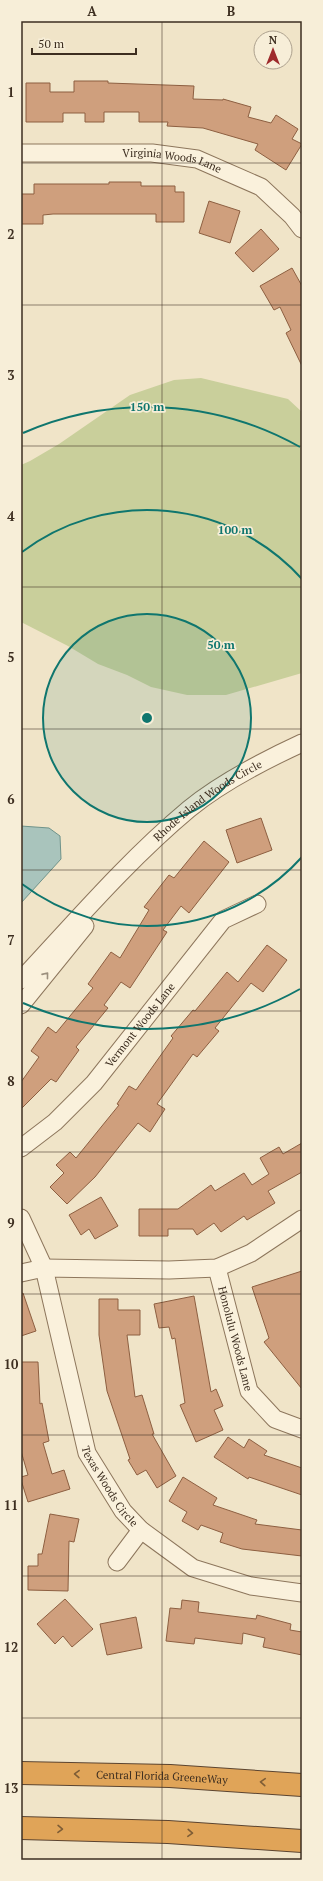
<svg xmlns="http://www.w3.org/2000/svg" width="323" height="1881" viewBox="0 0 323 1881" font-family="'PT Serif',serif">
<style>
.green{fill:#c9cf9b}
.water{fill:#a9c4bc;stroke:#6f938a}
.building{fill:#cf9f7d;stroke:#8d5f41}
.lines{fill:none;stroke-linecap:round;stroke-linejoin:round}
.minor-casing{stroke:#8d765c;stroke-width:19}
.highway-casing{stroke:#5b4430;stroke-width:24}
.minor{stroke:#faf1dc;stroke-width:17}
.highway{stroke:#e0a458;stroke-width:22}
.oneway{stroke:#9c907e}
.oneway2{stroke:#7e5d36}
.grid{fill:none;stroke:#3d2e20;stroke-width:1;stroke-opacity:0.55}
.ring{fill:none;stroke:#0f766e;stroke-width:2}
.labels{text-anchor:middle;stroke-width:3.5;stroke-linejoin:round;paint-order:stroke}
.street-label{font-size:11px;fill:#3d2e20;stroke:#f7eed8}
.centre{fill:#0f766e;stroke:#f7eed8;stroke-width:2}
.ring-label{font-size:12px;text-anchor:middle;font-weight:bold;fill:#0f766e;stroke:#f7eed8;stroke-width:3.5;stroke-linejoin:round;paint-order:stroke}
.neatline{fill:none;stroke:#3d2e20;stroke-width:1.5}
.grid-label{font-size:13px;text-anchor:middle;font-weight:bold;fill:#3d2e20}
</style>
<rect width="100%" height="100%" fill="#f0e4c8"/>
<path class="green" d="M201,378L288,399L302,412V673L226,695H187L151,687L127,675L98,664L68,646L21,622V465L30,461L59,444L130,395L174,380Z"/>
<path class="water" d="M21,826L49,828L60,836L61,859L21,903Z"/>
<path class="building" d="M74,81H108V83L194,86L193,99L223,100V99L251,107L248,117L271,123L276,115L298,129L292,139L302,144L286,170L255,150L258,144L203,128L167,126L168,122H139V112H104V122H85V113H63V122H26V83H50V92H74Z
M109,182H141V186H175V192H184V222H156V214H53L43,215V224H21V194H34V184H109Z
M209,201L240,211L230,243L199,233Z
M261,229L279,249L253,272L235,253Z
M292,268L302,286V366L286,333L291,330L280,307L274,310L260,286Z
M261,818L272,850L237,863L226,830Z
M204,841L229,862L189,913L181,906L163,930L167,932L130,988L121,982L104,1005L108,1008L76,1047L79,1050L56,1082L51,1079L21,1109V1082L39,1057L31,1051L48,1027L56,1033L93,988L88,984L111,952L120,958L149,910L144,907L169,875L174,878Z
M267,945L287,960L263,992L251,983L215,1028L219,1031L197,1057L193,1054L157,1104L165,1109L150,1132L138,1123L95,1177L67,1204L50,1187L64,1173L56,1165L70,1152L76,1158L119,1105L117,1104L129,1086L136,1090L173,1038L171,1036L193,1010L195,1011L227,972L238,982Z
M302,1143V1172L268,1191L275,1203L247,1220L244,1216L221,1232L214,1223L197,1235L193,1229H168V1236H139V1209H178L211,1185L215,1191L244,1173L252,1185L269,1174L260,1158L279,1147L283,1154Z
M101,1197L118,1226L95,1239L89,1229L81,1235L69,1215Z
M302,1271V1389L264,1342L269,1338L252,1287Z
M23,1293L36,1331L21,1336V1294Z
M194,1296L211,1392L216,1389L223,1406L214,1410L223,1430L196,1442L180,1405L185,1403L175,1338L172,1339L169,1327L159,1328L154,1304Z
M99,1299H118V1310H140V1335H127L135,1397L142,1395L154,1434H152L176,1476L157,1488L146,1470L137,1475L128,1460L130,1459L107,1391L99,1335Z
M21,1362H38L40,1404L42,1403L49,1441L43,1443L52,1474L64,1470L70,1489L28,1502L21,1480V1477L28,1475L21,1451Z
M228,1437L244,1448L249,1439L267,1451L264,1455L302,1468V1495L249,1477L248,1479L214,1457Z
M183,1477L217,1498L213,1505L257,1520L255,1524L302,1530V1556L242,1549L220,1542L223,1533L201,1525L198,1530L182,1521L187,1512L169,1501Z
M50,1514L79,1519L74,1542L69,1541L68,1591L28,1590V1566H38V1554H42Z
M65,1599L93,1629L72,1647L63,1636L55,1644L37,1624Z
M182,1600L199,1602L198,1612L256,1619L257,1615L291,1624L290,1630L302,1632V1655L263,1647L265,1638L243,1633L242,1644L195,1638L194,1644L166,1641L170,1608L181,1609Z
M136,1617L142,1648L107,1655L100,1624Z"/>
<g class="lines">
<g class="minor-casing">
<g id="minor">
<path id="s1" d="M21,153H152L197,159L261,187L292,216L302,229"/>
<path id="s2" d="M21,980C75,922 128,860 189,809C222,782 263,761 302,743"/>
<path d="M21,1005L85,926"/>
<path id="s3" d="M21,1148L55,1122L94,1083L223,920L257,904"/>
<path id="s4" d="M21,1218L44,1268L87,1453L123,1511L141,1530L193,1568L251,1586L302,1593"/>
<path id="s5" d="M217,1268L249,1391L275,1419L302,1429"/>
<path d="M21,1273L44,1268L169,1270L217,1268L251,1253L302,1219"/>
<path d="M117,1562L141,1530"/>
</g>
</g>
<g class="highway-casing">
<g id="highway">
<path id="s6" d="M21,1773L170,1776L302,1785"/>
<path d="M21,1828L168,1832L302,1841"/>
</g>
</g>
<use href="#minor" class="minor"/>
<use href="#highway" class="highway"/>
</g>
<defs><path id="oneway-chevron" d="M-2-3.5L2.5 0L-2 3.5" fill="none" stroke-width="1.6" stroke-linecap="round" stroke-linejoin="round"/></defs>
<use class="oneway" href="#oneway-chevron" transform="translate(46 975) rotate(-51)"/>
<g class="oneway2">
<use href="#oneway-chevron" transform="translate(77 1774) rotate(-178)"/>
<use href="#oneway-chevron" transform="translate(263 1782) rotate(-176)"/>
<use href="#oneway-chevron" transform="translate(60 1829) rotate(1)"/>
<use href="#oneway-chevron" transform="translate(190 1833) rotate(3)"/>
</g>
<path class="grid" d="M162,21V1860M21,163H302M21,305H302M21,446H302M21,587H302M21,729H302M21,870H302M21,1011H302M21,1152H302M21,1294H302M21,1435H302M21,1576H302M21,1718H302"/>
<circle cx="147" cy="718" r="104" fill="#0f766e" fill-opacity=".12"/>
<g class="ring">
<circle cx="147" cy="718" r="104"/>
<path d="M302 857A208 208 0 0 1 22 884M22 552A208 208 0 0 1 302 579"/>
<path d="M300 989A311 311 0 0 1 23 1003M23 433A311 311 0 0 1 300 447"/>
</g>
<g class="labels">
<g class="street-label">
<text dy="4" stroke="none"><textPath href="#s1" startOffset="152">Virginia Woods Lane</textPath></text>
<text dy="4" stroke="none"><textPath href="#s2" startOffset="260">Rhode Island Woods Circle</textPath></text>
<text dy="4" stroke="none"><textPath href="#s3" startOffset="172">Vermont Woods Lane</textPath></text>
<text dy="4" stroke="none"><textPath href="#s5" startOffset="73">Honolulu Woods Lane</textPath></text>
<text dy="4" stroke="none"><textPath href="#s4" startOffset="285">Texas Woods Circle</textPath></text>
<text dy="4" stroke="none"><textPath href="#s6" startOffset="141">Central Florida GreeneWay</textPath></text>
</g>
</g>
<circle cx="147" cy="718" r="6" class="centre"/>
<g class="ring-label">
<text x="147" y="411">150 m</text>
<text x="235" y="534">100 m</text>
<text x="221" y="649">50 m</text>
</g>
<rect width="323" height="1881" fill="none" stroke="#f7eed8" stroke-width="44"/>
<g transform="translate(273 50)"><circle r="19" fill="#f7eed8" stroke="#ada18e"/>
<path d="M0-3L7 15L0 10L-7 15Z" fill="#9e2a2b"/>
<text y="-6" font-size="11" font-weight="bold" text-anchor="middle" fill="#3d2e20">N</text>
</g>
<path d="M32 48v6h104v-6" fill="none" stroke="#3d2e20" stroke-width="2"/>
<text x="38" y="48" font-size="12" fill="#3d2e20" stroke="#f7eed8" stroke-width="3" paint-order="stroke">50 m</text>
<rect x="22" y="22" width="279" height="1837" class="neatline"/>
<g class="grid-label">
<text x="92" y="16">A</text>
<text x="231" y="16">B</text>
<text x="11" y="97">1</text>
<text x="11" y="239">2</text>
<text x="11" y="380">3</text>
<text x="11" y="521">4</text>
<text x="11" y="662">5</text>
<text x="11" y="804">6</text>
<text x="11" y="945">7</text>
<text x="11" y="1086">8</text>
<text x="11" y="1228">9</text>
<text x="11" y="1369">10</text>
<text x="11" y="1510">11</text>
<text x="11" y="1652">12</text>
<text x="11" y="1793">13</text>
</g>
</svg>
